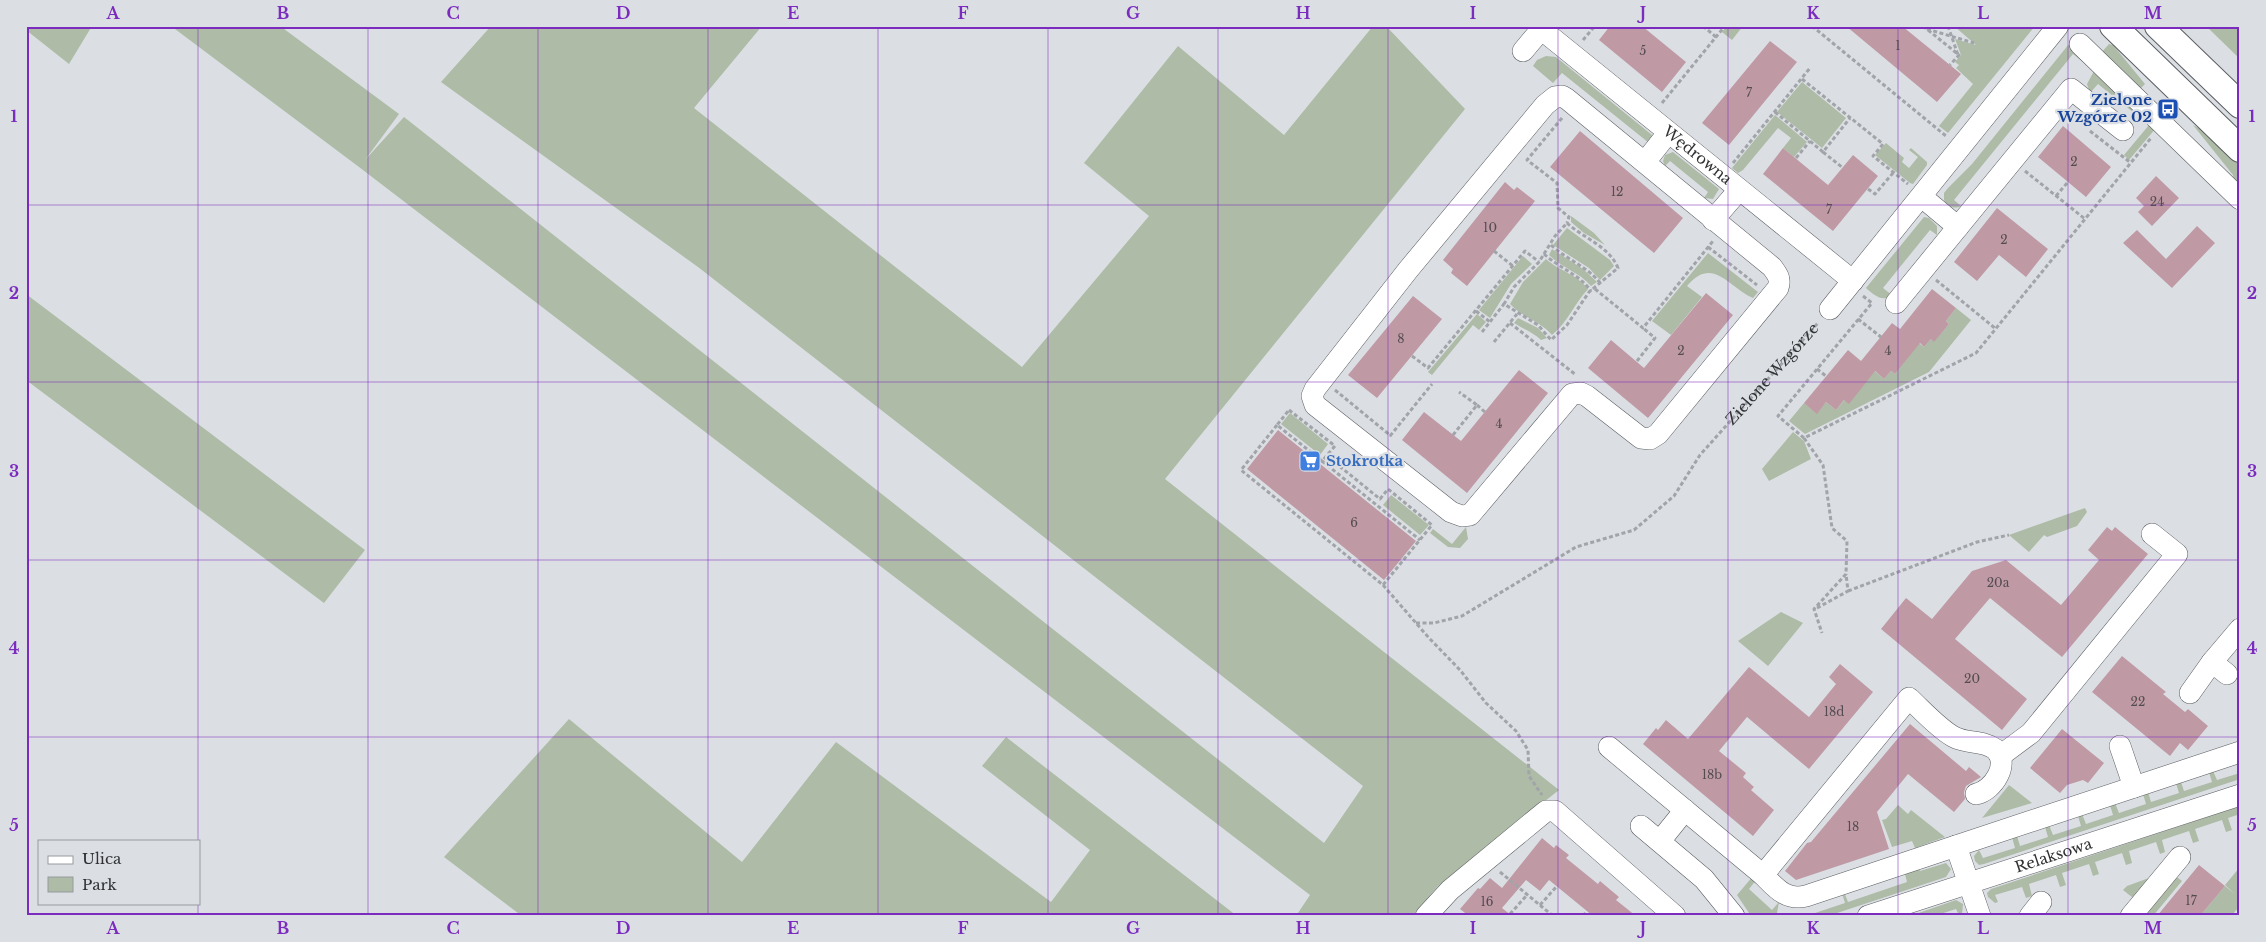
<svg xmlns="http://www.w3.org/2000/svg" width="2266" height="942" viewBox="0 0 2266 942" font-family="'Libre Baskerville',serif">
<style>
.green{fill:#aebba6}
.building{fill:#bf9aa5}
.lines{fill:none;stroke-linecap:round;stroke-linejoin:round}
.minor-casing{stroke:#5b5e62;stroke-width:22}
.major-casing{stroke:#5b5e62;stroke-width:28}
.path{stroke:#a1a4a8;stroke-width:3;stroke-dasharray:4 2.5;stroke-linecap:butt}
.minor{stroke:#fff;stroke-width:21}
.major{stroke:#fff;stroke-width:26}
.grid{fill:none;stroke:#7b2cbf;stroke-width:1;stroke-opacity:0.55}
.labels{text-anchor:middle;stroke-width:4.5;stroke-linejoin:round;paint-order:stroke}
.number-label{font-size:12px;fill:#544c50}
.transit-label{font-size:15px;font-weight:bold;fill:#164399;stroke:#dbdfe4;text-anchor:end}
.street-label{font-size:15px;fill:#313234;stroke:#dbdfe4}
.shop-label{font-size:15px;font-weight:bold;fill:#366cbe;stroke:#dbdfe4;text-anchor:start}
.neatline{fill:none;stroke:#7b2cbf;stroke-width:2}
.grid-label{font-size:16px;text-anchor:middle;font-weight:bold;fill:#7b2cbf}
</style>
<rect width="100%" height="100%" fill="#dbdfe4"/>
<path class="green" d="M26,26H92L69,64L26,30Z
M171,26H280L399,114L365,160L404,117L1324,843L1363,786L698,267L441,82L491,26H762L694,108L1022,367L1149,216L1084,163L1178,46L1284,135L1373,26H1386L1465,109L1165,479L1559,790L1438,886L1412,916H1296L1310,895L359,167Z
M1727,26H1743L1732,40L1722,32Z
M1954,26H2035L1948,133L1939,126L1973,84L1956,68L1959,65L1955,62L1961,55L1955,39L1976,45Z
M2206,26H2240V59Z
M2069,44L2156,128L2129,160L2124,155L2149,125L2098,84L2090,93L2087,84L2094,71L2073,54L1954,200L1961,206C1954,210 1947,206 1944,200V193L1948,188L1972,164Z
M2109,44L2113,45L2145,84L2139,90L2101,53Z
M1546,56L1556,57L1652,135L1649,143L1562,73L1553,83L1533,66L1537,60Z
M1802,82L1846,118L1822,148L1777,112Z
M1775,115L1807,142L1794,157L1783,148L1791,138L1778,128L1743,170L1738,173L1732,168Z
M2193,125L2209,134L2240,161V189L2234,184L2233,175Z
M1886,143L1904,158L1902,162L1909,168L1918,157L1909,150L1911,148L1927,162V165L1913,184L1910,183L1875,155Z
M1673,152L1719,189L1713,199L1704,198L1708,192L1670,161L1665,166L1663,161L1665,155Z
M1571,216L1594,233L1605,245L1584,233L1571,222Z
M1924,217L1929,218L1937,226V235L1930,230L1883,288L1893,296C1881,302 1874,295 1866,288Z
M1567,228L1610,260L1614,266L1600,280L1589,268L1553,245Z
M1552,249L1583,269L1597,282L1591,286C1579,272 1562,268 1549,255Z
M1708,253L1758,292L1753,298C1729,288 1713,255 1687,286L1702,297L1671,335L1652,321Z
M1523,256L1532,264L1511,284L1490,318L1479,310Z
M1546,259C1559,271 1577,274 1588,289C1574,304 1568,322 1552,335C1540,321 1522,317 1510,304L1523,282Z
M26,294L365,550L324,603L26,380Z
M1956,308L1971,320L1929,372L1805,434L1789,421L1804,403L1817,413L1826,402L1836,410L1871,368L1884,379L1891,371L1895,374L1909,356L1916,341L1924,347L1931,339L1934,341L1949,324L1946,321Z
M1477,314L1486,322L1479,330L1473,325L1432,375L1428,372Z
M1518,318L1538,328L1547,338L1541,340C1533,332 1523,329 1514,323Z
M1290,413L1328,444L1320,455L1281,424Z
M1793,432L1804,441L1811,459L1769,481L1762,469Z
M1391,495L1429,525L1420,535L1383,505Z
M2085,508L2087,512L2077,526L2047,537L2044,535L2029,552L2009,535Z
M1466,527L1468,539L1460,548L1448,547L1430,533L1433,529L1452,544Z
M1781,612L1803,623L1768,666L1738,641Z
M569,719L742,862L836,742L1051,902L1090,850L982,766L1006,737L1237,916H522L444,857Z
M2213,771L2217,780L2240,773V779L1984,864L1979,865L1975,861L1974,856L1979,850L1983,858L2015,848L2012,837L2017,836L2020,846L2048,837L2045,827L2049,825L2053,835L2081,826L2078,816L2082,814L2086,824L2113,815L2110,805L2115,803L2119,813L2146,804L2143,794L2148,792L2151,802L2179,793L2176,783L2181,782L2184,791L2212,782L2209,772Z
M2009,785L2032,803L1982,818Z
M1898,805L1908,814L1911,810L1945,837L1915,848L1912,841L1892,847L1882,820L1886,819Z
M2240,806V814L2228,818L2232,830L2226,832L2222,820L2195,829L2199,841L2193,843L2189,831L2162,840L2165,852L2160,854L2156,842L2129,851L2132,863L2126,865L2122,853L2095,862L2099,874L2093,876L2089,864L2062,873L2066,885L2060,887L2056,875L2029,884L2032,896L2026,898L2022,887L1995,895L1998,902L1995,903L1988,897L1987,893L1991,889Z
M1946,863L1951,869L1946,877L1828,916H1806L1845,903L1842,893L1844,892L1848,902L1907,882L1905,874L1918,867L1920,871Z
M2240,867V906L2231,916H2200L2225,886L2236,895L2225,885Z
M2173,874L2182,881L2153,916H2145L2141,912Z
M2157,875L2137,901L2123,890L2127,886Z
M1753,876L1757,879L1749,889L1772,910L1779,902L1777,913L1790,916H1751L1737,895Z
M1956,900L1963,904L1962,914L1959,915L1956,909L1934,916H1910Z"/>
<path class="building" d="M1610,26H1642L1686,62L1662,92L1599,40Z
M1846,26H1902L1961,74L1937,102Z
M1770,41L1797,62L1729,145L1702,123Z
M2063,126L2111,167L2086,197L2038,157Z
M1580,131L1683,218L1654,253L1550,167Z
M1783,148L1828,185L1853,155L1878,176L1833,231L1763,174Z
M2156,176L2179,198L2152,226L2138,212L2144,206L2136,198Z
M1505,182L1514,190L1517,187L1535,201L1467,286L1451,273L1453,269L1443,260Z
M1997,208L2048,249L2026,277L1999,255L1977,281L1954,262Z
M2197,226L2215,243L2172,288L2123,243L2137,230L2166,259Z
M1932,289L1956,308L1946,321L1949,324L1934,342L1931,339L1924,347L1920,343L1895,374L1891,371L1884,379L1875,371L1849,404L1844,400L1836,410L1826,402L1817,414L1804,403L1848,350L1861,361L1892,323L1900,329Z
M1706,293L1733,315L1648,418L1588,368L1611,340L1644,368Z
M1413,296L1442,319L1377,398L1348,375Z
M1519,370L1548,393L1467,493L1402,440L1424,412L1461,441Z
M1278,430L1416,541L1384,580L1247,469Z
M2107,527L2112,531L2115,527L2148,554L2062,657L1990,598L1955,639L2027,699L2002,730L1881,629L1906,598L1932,619L1972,571L2006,560L2061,605L2099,560L2088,550Z
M2122,656L2166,692L2163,694L2185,712L2188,709L2208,726L2188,750L2180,743L2170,756L2092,692Z
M1840,664L1873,692L1809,769L1747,717L1719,751L1746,773L1743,777L1754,787L1751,790L1774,810L1753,836L1643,744L1656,728L1658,730L1666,720L1688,739L1749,667L1809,717L1836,684L1829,677Z
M1910,724L1966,771L1969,767L1981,777L1966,786L1964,792L1965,799L1954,812L1908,774L1877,812L1889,849L1796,880L1785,871L1807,843L1811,842Z
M2062,729L2104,763L2088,783L2083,780L2067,785L2060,793L2030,768Z
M1542,838L1554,848L1556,845L1569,855L1566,858L1598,884L1600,881L1619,897L1616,900L1636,916H1593L1549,880L1540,891L1526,880L1502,908L1512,916H1469L1460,909L1478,888L1480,889L1490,878L1502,888Z
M2199,865L2225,886L2200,916H2157Z"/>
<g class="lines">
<g class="minor-casing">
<g id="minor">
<path id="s2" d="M1541,29L1853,281"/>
<path d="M2080,44L2240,199"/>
<path d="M1523,51L1544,26"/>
<path d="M1562,96L1567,99L1772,267C1778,275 1781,279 1778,288L1658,434L1650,439L1641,438L1587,396L1581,393L1572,394L1470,515L1462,516L1451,512L1315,405L1312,396L1315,389L1408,270L1545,105L1555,97Z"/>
<path d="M1645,162L1668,133"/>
<path d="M1922,197L1958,227L2071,89L2123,130"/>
<path d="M1713,220L1739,190"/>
<path d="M1896,303L1958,227"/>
<path d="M1830,309L2058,26"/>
<path d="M2227,674L2212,662L2240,629"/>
<path d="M2190,693L2212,662"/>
<path d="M2120,746L2134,787"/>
<path d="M1609,747L1763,875C1776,888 1786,901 1806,896L1956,846"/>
<path d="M2000,756L2031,733L2177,554L2152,534"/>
<path d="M1641,826L1704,879L1734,916"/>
<path d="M1660,841L1685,810"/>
<path d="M1763,875L1909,698C1922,710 1939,729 1954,737C1967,744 1983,740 1995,749C2011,763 1993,791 1976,794"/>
<path d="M1426,916L1450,890L1546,811H1555L1675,916"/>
<path id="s3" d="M1868,916L2240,795"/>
<path d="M1980,916L1956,846L2240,752"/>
<path d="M2030,916L2041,902"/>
<path d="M2131,916L2180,857"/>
</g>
</g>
<g class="major-casing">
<path id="major" d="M2113,26L2240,149
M2158,26L2240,105"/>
</g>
<g class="path">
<path d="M1703,26L1716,37"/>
<path d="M1812,26L1946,136"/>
<path d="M1923,26L1959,55L1950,65"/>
<path d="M1948,26L1958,55"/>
<path d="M1927,29L1974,43"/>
<path d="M1583,40L1595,26"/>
<path d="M1802,79L1883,144L1873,156L1908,184"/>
<path d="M1662,103L1725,26"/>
<path d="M1775,112L1823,152L1850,118"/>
<path d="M1562,118L1527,160L1557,183L1558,208L1569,217L1567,223"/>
<path d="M2090,131L2131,163"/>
<path d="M1823,152L1843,168"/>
<path d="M1796,158L1810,141"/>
<path d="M1733,163L1810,68"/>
<path d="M2025,171L2085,219"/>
<path d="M1868,189L1875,194L1893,173"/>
<path d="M2056,196L2068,182"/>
<path d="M1567,223C1583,238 1609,246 1618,268L1589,292L1567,325L1551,340L1538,325L1504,304L1514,287L1539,262L1555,236Z"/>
<path d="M1551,245C1567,260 1587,266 1601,284"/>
<path d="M1708,247L1757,285"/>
<path d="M1494,251L1513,266"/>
<path d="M1544,254C1559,268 1579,274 1591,291"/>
<path d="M1936,280L1996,329"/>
<path d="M1595,289L1643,328L1713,241"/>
<path d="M1863,296L1872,303L1778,416L1804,438L1976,353L2151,138"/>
<path d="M1476,311L1490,322"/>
<path d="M1858,319L1881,337"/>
<path d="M1510,323L1576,375"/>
<path d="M1482,332L1504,304"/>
<path d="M1494,342L1517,314"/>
<path d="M1412,356L1428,368L1525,251L1539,262"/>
<path d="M1637,361L1655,338L1643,328"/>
<path d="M1817,369L1826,376"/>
<path d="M1335,390L1391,436"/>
<path d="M1477,405L1485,412"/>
<path d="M1289,410L1335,446L1322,461L1277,425Z"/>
<path d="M1277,425L1241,470L1383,585L1432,525L1388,489L1380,499L1327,456"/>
<path d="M1453,435L1477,405L1459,392"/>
<path d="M1390,436L1432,384"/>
<path d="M1804,438L1823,465L1832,528L1847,541L1846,574L1814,609L1822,633"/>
<path d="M1322,461L1420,540"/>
<path d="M1383,585L1429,638L1460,670L1486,703L1516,731L1528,750L1529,776L1542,795"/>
<path d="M1848,591L1977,542L2009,535"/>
<path d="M1817,608L1848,591L1846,574"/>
<path id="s1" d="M1416,623H1434L1462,616L1576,547L1634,530L1674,496L1700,455L1818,323"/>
<path d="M1500,872L1553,916"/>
<path d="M1540,905L1557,886"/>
<path d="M1510,914L1527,895"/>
<path d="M1583,916L1587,911"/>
</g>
<use href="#minor" class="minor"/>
<use href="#major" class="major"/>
</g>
<path class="grid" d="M198,26V841M368,26V916M538,26V916M708,26V916M878,26V916M1048,26V916M1218,26V916M1388,26V916M1558,26V916M1728,26V916M1898,26V916M2068,26V916M26,205H2240M26,382H2240M26,560H2240M26,737H2240M198,903V916"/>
<defs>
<g id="bus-square" transform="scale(1.125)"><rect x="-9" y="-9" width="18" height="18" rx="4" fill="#1a4fb4" stroke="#dbdfe4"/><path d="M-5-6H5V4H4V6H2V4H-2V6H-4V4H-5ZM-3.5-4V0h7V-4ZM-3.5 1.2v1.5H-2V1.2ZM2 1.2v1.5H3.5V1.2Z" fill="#fff"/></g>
<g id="supermarket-square" transform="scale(1.125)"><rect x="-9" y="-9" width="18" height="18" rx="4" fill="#3f7fe0" stroke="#dbdfe4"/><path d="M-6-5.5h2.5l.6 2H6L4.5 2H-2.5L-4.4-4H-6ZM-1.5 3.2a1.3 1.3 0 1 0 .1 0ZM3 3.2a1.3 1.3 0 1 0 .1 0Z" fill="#fff"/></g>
</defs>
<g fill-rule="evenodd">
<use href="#bus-square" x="2168" y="109"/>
<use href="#supermarket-square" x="1310" y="461"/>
</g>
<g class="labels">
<g class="number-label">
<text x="1898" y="50">1</text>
<text x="1643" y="55">5</text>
<text x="1749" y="97">7</text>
<text x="2074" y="166">2</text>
<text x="1617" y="196">12</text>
<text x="2157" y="206">24</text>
<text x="1829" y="214">7</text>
<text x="1490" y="232">10</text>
<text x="2004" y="244">2</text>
<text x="1401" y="343">8</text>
<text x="1681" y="355">2</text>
<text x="1888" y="355">4</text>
<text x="1499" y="428">4</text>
<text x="1354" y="527">6</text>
<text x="1998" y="587">20a</text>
<text x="1972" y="683">20</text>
<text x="2138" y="706">22</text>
<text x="1834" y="716">18d</text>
<text x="1712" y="779">18b</text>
<text x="1853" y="831">18</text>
<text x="2191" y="905">17</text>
<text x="1487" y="906">16</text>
</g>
<g class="transit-label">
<text x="2152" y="105">Zielone<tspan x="2152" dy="17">Wzgórze 02</tspan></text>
</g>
<g class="street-label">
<text dy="5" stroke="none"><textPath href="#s2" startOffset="201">Wędrowna</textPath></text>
<text dy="5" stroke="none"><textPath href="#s1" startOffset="450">Zielone Wzgórze</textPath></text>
<text dy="5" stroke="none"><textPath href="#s3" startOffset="195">Relaksowa</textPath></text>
</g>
<g class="shop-label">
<text x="1326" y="466">Stokrotka</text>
</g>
</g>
<rect width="2266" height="942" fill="none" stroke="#dbdfe4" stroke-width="55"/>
<rect x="38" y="840" width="162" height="65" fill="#dbdfe4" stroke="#979a9e"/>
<rect x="48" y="856" width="25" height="8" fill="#ffffff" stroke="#979a9e"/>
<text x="82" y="864" font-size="15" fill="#313234">Ulica</text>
<rect x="48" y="877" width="25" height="15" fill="#aebba6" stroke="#979a9e"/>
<text x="82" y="890" font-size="15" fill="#313234">Park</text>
<rect x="28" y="28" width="2210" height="886" class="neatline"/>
<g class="grid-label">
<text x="113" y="19">A</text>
<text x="283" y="19">B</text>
<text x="453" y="19">C</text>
<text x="623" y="19">D</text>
<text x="793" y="19">E</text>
<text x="963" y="19">F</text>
<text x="1133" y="19">G</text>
<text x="1303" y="19">H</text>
<text x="1473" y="19">I</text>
<text x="1643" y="19">J</text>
<text x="1813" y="19">K</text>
<text x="1983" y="19">L</text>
<text x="2153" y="19">M</text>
<text x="14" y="122">1</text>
<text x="2252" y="122">1</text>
<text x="14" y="299">2</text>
<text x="2252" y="299">2</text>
<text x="14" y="477">3</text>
<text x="2252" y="477">3</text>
<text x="14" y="654">4</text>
<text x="2252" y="654">4</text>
<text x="14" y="831">5</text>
<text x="2252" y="831">5</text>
<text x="113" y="934">A</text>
<text x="283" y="934">B</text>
<text x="453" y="934">C</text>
<text x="623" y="934">D</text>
<text x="793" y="934">E</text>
<text x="963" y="934">F</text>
<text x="1133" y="934">G</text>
<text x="1303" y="934">H</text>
<text x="1473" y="934">I</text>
<text x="1643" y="934">J</text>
<text x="1813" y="934">K</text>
<text x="1983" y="934">L</text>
<text x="2153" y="934">M</text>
</g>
</svg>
